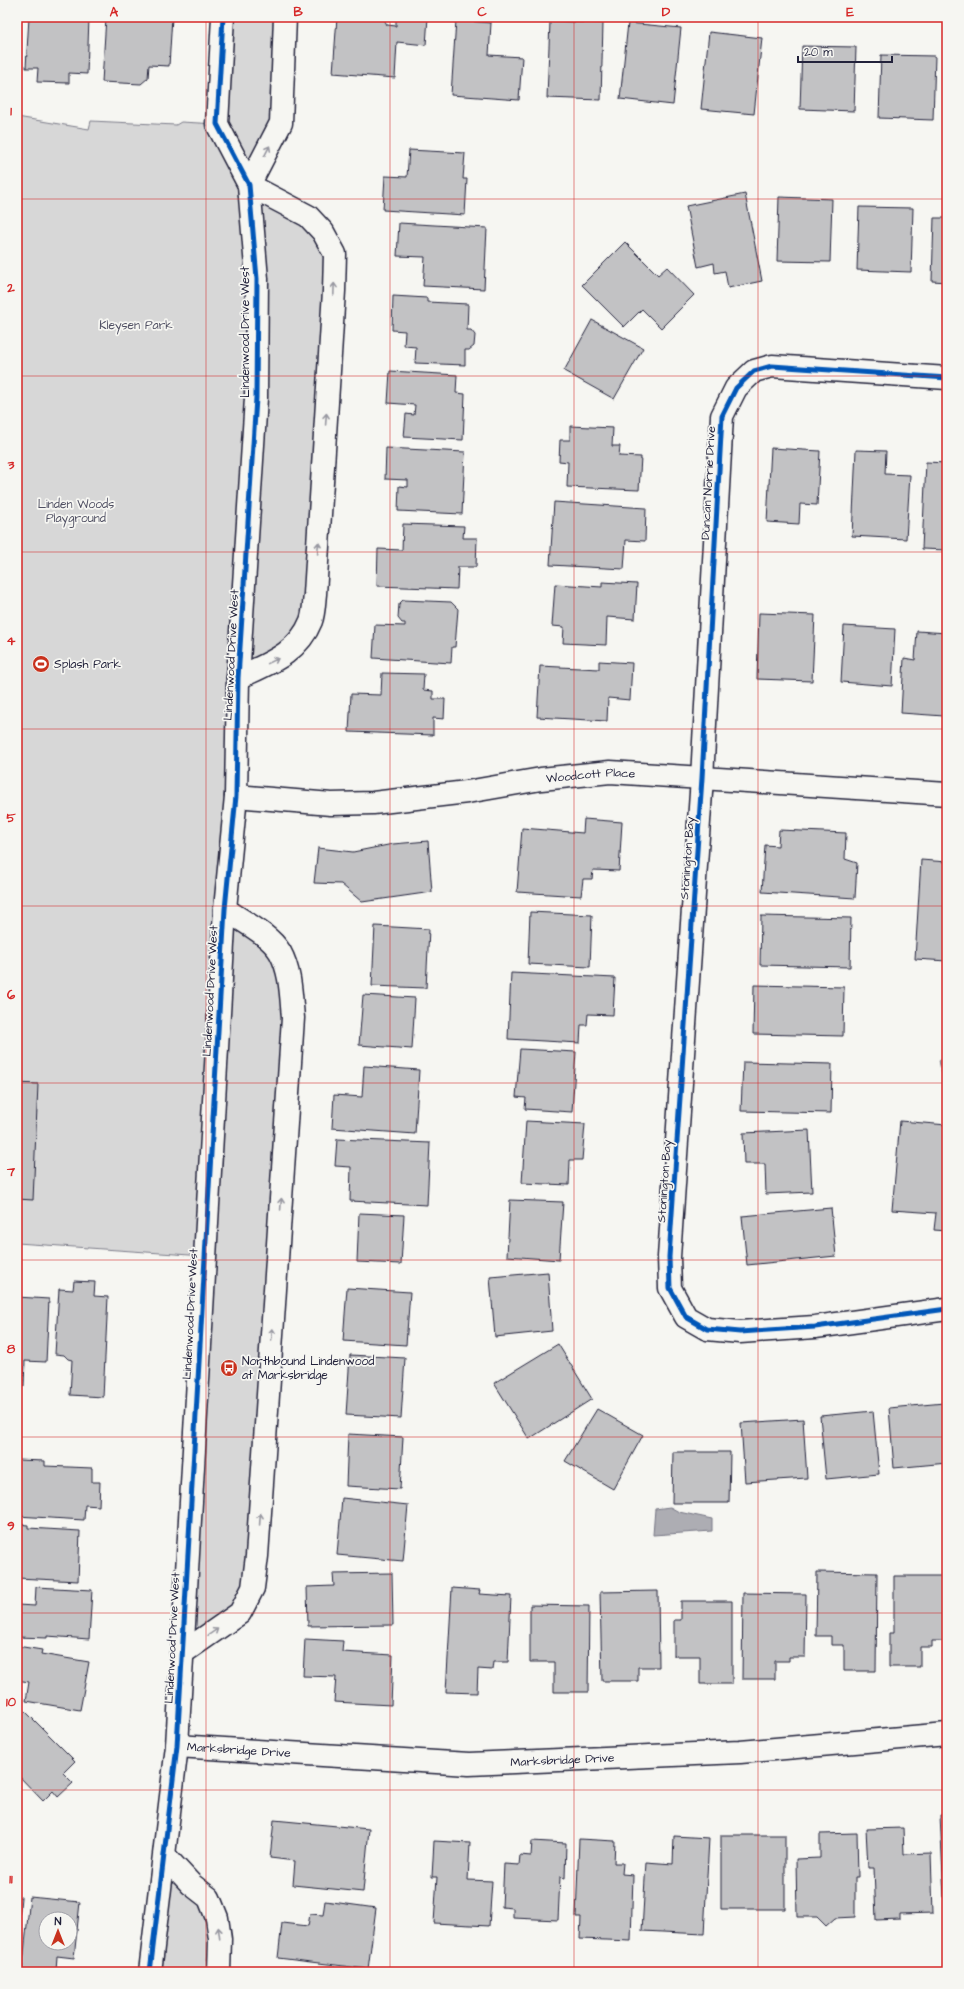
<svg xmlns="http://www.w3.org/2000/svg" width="964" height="1989" viewBox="0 0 964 1989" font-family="'Architects Daughter',sans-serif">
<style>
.green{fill:#d7d7d7;stroke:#7c7c89}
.water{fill:#adadb3;stroke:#757583}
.building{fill:#c2c2c4;stroke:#22223b;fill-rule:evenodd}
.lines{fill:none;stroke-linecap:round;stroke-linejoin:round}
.minor-casing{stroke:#22223b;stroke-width:25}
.minor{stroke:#f6f6f2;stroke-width:22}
.cycleway-casing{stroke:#f6f6f2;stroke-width:8}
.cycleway{stroke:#0057b8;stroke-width:5}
.oneway{stroke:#9797a0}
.grid{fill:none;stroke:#d62828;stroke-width:1;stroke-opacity:0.55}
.labels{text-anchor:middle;stroke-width:3.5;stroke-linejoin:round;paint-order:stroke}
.park-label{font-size:12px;fill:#4f4f62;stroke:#f6f6f2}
.street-label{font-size:12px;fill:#22223b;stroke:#f6f6f2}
.poi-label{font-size:12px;fill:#22223b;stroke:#f6f6f2;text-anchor:start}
.neatline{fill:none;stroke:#d62828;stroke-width:1.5}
.grid-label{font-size:13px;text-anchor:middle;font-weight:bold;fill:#d62828}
</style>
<rect width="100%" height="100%" fill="#f6f6f2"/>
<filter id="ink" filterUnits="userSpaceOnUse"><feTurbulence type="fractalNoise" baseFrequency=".025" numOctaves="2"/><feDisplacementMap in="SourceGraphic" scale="8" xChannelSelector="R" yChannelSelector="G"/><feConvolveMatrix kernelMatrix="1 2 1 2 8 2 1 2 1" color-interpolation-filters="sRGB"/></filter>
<g filter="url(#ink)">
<path class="green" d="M223,17H285L281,123L249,185L308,216L335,254L311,620L238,678L225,909L286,966L253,1588L181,1654L204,1256L17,1243V117L89,129L91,121L176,125L181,122L217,124Z
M165,1856L209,1898L219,1972H150Z"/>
<path class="water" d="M947,1055V1105L945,1103L947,1085L941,1071L939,1060Z
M670,1507L679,1512L712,1519V1531L653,1535L655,1509Z"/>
<path class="building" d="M29,17H89L87,74L69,73V83L37,82L38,68H26Z
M106,17H172L169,66L149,65L148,78L141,84L102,82Z
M337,17H383L387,25L396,26V17H428L426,45L397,42L395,78L333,73Z
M456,20L491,23L489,55L522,57L519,100L451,95Z
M550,21L603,23L601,100L547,98Z
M628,23L681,28L673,105L620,99Z
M709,32L762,38L754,114L701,109Z
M802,46L856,47L854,111L800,109Z
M881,55L935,56L933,120L879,118Z
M409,150L465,153L463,179H467L465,215L383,210L385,176L407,177Z
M745,194L762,281L728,288L725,271L715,273L714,263L698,267L686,206Z
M779,197L832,199L830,262L777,261Z
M859,207L913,208L911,272L857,270Z
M934,218H947V282L932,281Z
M399,223L487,228L484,289L423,286L425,257L397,256Z
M625,242L658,275L667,267L694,295L661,328L642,309L624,327L582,285Z
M393,296L427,298V302L468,304L467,330H471L475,335L474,346L469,350H465V365L415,363L416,347L404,346L405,331L392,330Z
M592,320L643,348L614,399L564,371Z
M390,371L457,375L456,393L465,394L463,440L404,437L406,414L414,415L415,405L388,403Z
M570,426L613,428L612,446H620L619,456L641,457L639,490L567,487L568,462L559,461L560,440H570Z
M386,448L465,452L462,514L398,511L399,486L408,487V480L385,479Z
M771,448L820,451L817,505L800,504L799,524L767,522Z
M856,450L886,451L885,474L910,475L906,539L852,536Z
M926,462L947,463V550L922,549Z
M554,502L646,508L645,541L626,540L624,569L550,565Z
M403,524L464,526L463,538H477L476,567H458L457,589L377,586L378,549L402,550Z
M602,582L637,584L635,619L607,617L606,645L563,643L564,627L552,626L555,584L602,587Z
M403,600L451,602L458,609L455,647H452L451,663L373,658L375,625L405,626V623H402L398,618L399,604Z
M759,613L815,615L812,681L757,679Z
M844,626L895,629L892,686L841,682Z
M917,631L947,633V680H946L944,716L901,713L904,658L915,660Z
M599,661L632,663L630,700L608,698L607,721L537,717L540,666L599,669Z
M382,673L424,674L423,690L433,691V699H445L444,719L433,718V735L349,732L351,694L381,695Z
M584,819L622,822L619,871L593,870L592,879H583L581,896L517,892L522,828L583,833Z
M779,830L846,833L845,859L857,863L855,898L762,892L765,845L778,846Z
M428,841L432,892L362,902L341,884L314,883L318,848L353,852L393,844Z
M921,860L947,862V961L915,959Z
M530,912L592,915L590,967L528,964Z
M761,916L851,918L850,967L760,965Z
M375,926L429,929L426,988L372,986Z
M511,973L615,978L613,1015L588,1014L587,1025H581L580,1043L508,1039Z
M754,985L844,987L843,1036L753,1034Z
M363,995L415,998L412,1049L359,1045Z
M520,1049L576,1052L572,1112L525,1109L526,1098L516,1097Z
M743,1062L832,1064L831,1113L741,1111Z
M364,1066L419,1070L415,1134L332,1128L334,1095L362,1097Z
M17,1083L38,1084L33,1200L17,1199Z
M526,1121L585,1124L582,1160H570L569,1185L522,1183Z
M900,1121L947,1125V1231L934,1230L936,1213L892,1210Z
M809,1130L812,1192L766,1194L765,1164H744L743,1133Z
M337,1139L430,1143L427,1205L350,1201L351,1167L335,1166Z
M510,1200L563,1202L559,1260L507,1256Z
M831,1208L836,1256L747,1265L742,1216Z
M359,1213L404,1215L401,1264L357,1262Z
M548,1272L552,1331L495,1337L490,1277Z
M74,1281L95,1282L94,1296L108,1297L103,1397L70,1395L72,1360L68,1359L64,1355L55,1354L59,1289L73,1290Z
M347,1288L410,1292L406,1345L343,1341Z
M17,1297L49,1299L46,1362L25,1361L24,1386L17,1385Z
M558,1344L592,1399L529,1439L494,1383Z
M350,1355L405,1358L401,1418L346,1415Z
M944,1403L947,1463L894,1468L889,1408Z
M597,1409L643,1435L613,1489L565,1461Z
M873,1411L879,1474L826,1479L820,1416Z
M803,1419L807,1478L745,1482L741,1423Z
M348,1434L403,1437L400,1489L346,1486Z
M673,1452H730L729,1503H672Z
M17,1460L45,1461V1466L92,1468V1482H100L99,1506L85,1505L84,1520L17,1516Z
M342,1498L408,1505L403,1561L337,1555Z
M17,1524L28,1525V1528L80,1531L78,1581L17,1578Z
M817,1572L877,1573L876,1671H844V1645H831V1636H816Z
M392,1573L393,1625L308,1626L307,1587L334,1586L333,1574Z
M894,1576H947V1641H932V1647H920V1667H889V1633H894Z
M36,1587L92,1590L89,1639L47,1636V1638L17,1637V1605L35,1606Z
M452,1588L480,1590L479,1594L511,1596L508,1662H493L492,1670L478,1669L477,1693L446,1692Z
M658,1591L659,1667H638V1681H602L600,1592Z
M743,1593L806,1594L805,1657H789V1661H775V1679H742Z
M681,1601H732V1684H700V1656H674V1620H681Z
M530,1605L589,1606L588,1692H554V1662H530Z
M305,1639L343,1641L342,1652L393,1655L391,1705L334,1702L336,1677L303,1676Z
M17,1646L42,1650L41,1654L89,1662L80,1710L26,1701L29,1682L17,1680Z
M17,1703L75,1761L63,1773L73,1783L58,1797L53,1791L43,1801L17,1774Z
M940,1815H947V1897L944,1898Z
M274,1820L369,1829L363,1892L293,1885L295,1861L270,1858Z
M903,1828L904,1854L931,1853L933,1913L900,1914V1919L876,1920L874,1868H868L866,1829Z
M857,1833L858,1877H855V1917L835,1918L826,1926L817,1917H797L796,1859L820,1858V1834Z
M721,1835H785V1909H721Z
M674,1836L709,1838L704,1934L642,1931L646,1862L673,1864Z
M579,1839L615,1841L614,1863H623L622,1874L633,1875L631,1941L580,1939L581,1917H576Z
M434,1841L470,1843L468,1880L492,1881L489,1926L434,1923L437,1877H432Z
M532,1841L566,1843L565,1878L560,1877L558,1920L513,1918V1908L502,1907L504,1864L519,1865L520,1855L531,1856Z
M17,1897H21L17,1940Z
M30,1897L80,1902L74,1958L57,1956L56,1972H22ZM46,1919H70V1943H46Z
M325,1901L376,1908L368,1969L278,1958L282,1923L308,1926L310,1914L323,1915Z"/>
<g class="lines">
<g class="minor-casing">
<g id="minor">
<path d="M249,185L281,123L285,17"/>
<path d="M947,378L772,366L754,371L736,388L722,416L702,778L669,1257L670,1288L686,1317L707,1329L740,1332L815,1327L947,1309"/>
<path d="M238,678C267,664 298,654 311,621C314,613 314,602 315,594L334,291L335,254L323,232L308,216L249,185"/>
<path id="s1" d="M236,796L331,804L373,803L467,792L541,779L610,772L947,794"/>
<path d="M181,1654L240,1613L253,1588L257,1556L267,1410L293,1018C291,996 291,972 280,952C269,934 242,921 225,909"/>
<path id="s2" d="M177,1746L469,1764L740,1752L947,1734"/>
<path d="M165,1856L191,1884L209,1898L217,1918L220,1939L219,1972"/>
<path d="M150,1972L177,1746L225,909L236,796L238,678L256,398L257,279L249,185L217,124L223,17"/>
</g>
</g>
<use href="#minor" class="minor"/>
<g class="cycleway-casing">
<path id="cycleway" d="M947,378L772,366L754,371L736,388L722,416L702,778L669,1257L670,1288L686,1317L707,1329L740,1332L815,1327L947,1309
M150,1972L177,1746L225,909L236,796L238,678L256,398L257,279L249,185L217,124L223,17"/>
</g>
<use href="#cycleway" class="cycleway"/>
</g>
<defs><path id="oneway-shaft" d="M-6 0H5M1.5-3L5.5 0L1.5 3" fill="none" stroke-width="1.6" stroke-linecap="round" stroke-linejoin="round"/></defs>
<g class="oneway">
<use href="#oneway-shaft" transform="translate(267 151) rotate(-63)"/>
<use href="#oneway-shaft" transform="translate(334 289) rotate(-88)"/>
<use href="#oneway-shaft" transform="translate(326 419) rotate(-86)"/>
<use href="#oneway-shaft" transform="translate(318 548) rotate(-86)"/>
<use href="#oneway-shaft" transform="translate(273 661) rotate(-26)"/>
<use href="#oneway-shaft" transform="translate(281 1204) rotate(-86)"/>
<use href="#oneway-shaft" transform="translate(272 1334) rotate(-86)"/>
<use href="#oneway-shaft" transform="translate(260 1519) rotate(-86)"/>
<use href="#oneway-shaft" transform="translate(213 1632) rotate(-34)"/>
<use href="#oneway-shaft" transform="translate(219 1933) rotate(-97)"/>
</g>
</g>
<path class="grid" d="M206,17V1972M390,17V1972M574,17V1972M758,17V1972M17,199H947M17,376H947M17,552H947M17,729H947M17,906H947M17,1083H947M17,1260H947M17,1437H947M17,1613H947M17,1790H947"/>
<defs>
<g id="stadium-disc" transform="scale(0.9)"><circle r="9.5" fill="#c8321e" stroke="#f6f6f2"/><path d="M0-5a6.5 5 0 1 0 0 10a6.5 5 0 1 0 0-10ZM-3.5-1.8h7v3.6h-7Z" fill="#fff"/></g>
<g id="bus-disc" transform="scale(0.9)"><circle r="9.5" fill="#c8321e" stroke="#f6f6f2"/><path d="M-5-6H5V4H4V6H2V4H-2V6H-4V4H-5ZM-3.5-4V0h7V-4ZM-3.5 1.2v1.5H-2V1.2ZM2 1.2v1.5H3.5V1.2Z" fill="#fff"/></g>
</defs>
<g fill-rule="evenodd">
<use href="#stadium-disc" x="41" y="664"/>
<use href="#bus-disc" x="229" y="1368"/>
</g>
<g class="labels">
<g class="park-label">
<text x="136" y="329">Kleysen Park</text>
<text x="76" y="508">Linden Woods<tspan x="76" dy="14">Playground</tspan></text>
</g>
<g class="street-label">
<text transform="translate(245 332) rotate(-90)" y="4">Lindenwood Drive West</text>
<text transform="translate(708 483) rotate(-87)" y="4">Duncan Norrie Drive</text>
<text transform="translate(231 655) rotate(-87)" y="4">Lindenwood Drive West</text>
<text dy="4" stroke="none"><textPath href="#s1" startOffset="357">Woodcott Place</textPath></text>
<text transform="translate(687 858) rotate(-86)" y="4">Stonington Bay</text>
<text transform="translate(210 991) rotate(-87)" y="4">Lindenwood Drive West</text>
<text transform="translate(664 1181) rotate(-86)" y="4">Stonington Bay</text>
<text transform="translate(190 1314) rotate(-87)" y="4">Lindenwood Drive West</text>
<text transform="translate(172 1638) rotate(-87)" y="4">Lindenwood Drive West</text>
<text dy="4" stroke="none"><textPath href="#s2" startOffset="62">Marksbridge Drive</textPath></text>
<text dy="4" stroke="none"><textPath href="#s2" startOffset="386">Marksbridge Drive</textPath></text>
</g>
<g class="poi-label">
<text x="54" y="668">Splash Park</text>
<text x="242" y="1365">Northbound Lindenwood<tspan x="242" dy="14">at Marksbridge</tspan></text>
</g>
</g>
<rect width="964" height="1989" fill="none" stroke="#f6f6f2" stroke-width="44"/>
<g transform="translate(58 1931)"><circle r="19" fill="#f6f6f2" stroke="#a1a1a9"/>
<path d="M0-3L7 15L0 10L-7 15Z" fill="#c8321e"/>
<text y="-6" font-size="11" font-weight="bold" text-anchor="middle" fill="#22223b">N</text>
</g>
<path d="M798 56v6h94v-6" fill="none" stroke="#22223b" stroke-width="2"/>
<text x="804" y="56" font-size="12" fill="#22223b" stroke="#f6f6f2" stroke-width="3" paint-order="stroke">20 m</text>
<rect x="22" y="22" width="920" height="1945" class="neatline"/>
<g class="grid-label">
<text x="114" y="16">A</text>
<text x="298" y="16">B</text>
<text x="482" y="16">C</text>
<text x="666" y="16">D</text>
<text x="850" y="16">E</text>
<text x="11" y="115">1</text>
<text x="11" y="292">2</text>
<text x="11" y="469">3</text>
<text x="11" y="645">4</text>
<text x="11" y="822">5</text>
<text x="11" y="999">6</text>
<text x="11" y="1176">7</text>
<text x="11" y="1353">8</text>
<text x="11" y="1530">9</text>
<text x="11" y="1706">10</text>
<text x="11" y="1883">11</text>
</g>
</svg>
